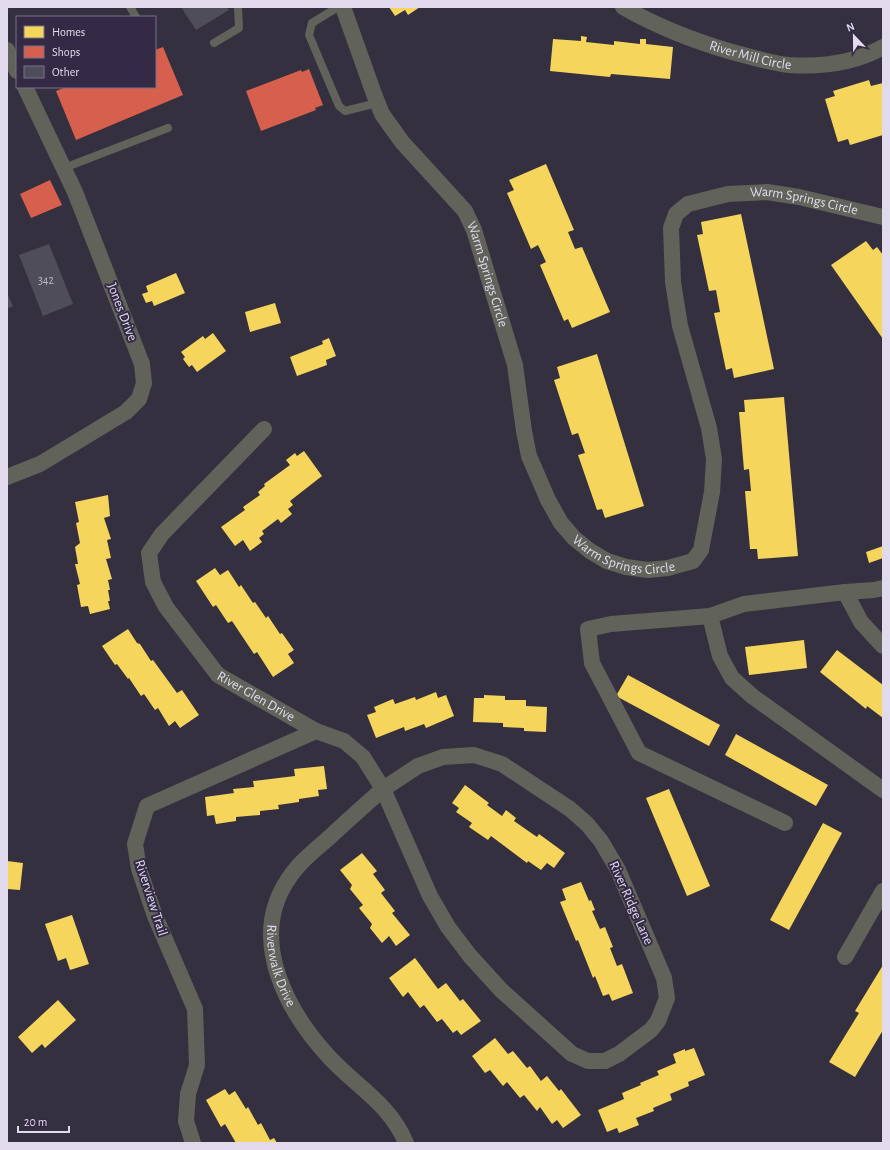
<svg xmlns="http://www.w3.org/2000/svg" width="890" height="1150" viewBox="0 0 890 1150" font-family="'Alegreya Sans',sans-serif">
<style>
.homes{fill:#f6d55c}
.shops{fill:#d6604d}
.building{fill:#4e4d59}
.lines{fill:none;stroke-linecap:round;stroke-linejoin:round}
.service{stroke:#61625a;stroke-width:8}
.minor{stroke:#61625a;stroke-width:16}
.labels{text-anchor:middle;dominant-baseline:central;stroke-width:4;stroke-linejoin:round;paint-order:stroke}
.number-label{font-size:12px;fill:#bcb7c7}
.street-label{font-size:14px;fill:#e0daec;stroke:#342a45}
</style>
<rect width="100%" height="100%" fill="#35303f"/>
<g class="homes">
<polygon points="389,7 420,7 408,15 405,10 395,16"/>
<polygon points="581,36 587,37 586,42 614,45 614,41 640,44 640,39 646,39 646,44 673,47 670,79 611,74 610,77 550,71 553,39 581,41"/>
<polygon points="869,80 871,86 883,83 883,135 850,145 848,139 838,142 825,99 835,96 833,91"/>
<polygon points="546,164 574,230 568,232 575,249 582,247 610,312 572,328 568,319 564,321 540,265 546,262 538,245 531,249 507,193 514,190 509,180"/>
<polygon points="741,214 774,369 734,378 732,368 726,370 714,313 720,312 716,290 709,291 697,235 703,234 701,222"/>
<polygon points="866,241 873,250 877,247 883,255 883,339 831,265"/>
<polygon points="176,273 185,293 154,306 152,301 146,303 142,294 148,292 146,286"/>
<polygon points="275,303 281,323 250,332 245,312"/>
<polygon points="213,333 226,351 197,372 192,365 189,367 183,359 185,357 181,352 203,336 205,339"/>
<polygon points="329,338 336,356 326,360 327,365 297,376 290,357 323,344 322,341"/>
<polygon points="597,354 644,506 605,518 602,509 597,510 578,455 585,453 578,433 572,435 554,380 560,378 557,367"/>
<polygon points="784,397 798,556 758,559 757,549 750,549 745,491 751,491 749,469 744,470 739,412 745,412 744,400"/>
<polygon points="304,451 322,476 290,501 293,505 288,509 292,514 281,523 278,519 262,531 264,534 259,538 262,542 250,551 243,540 235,546 221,527 245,510 243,507 260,495 258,492 265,486 264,484 290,465 286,460 295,453 297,456"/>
<polygon points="108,495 110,516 104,518 111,539 107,540 111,558 106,559 112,579 108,580 110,590 108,590 110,601 108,601 110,609 90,614 88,606 81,607 77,585 80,584 75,564 78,564 75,547 80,543 76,523 79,522 75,502"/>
<polygon points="883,546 883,558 869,563 866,552"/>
<polygon points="215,568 220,575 228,570 239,587 241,585 253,603 255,602 266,618 268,616 280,634 282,633 294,650 288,654 294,663 273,677 257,652 254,654 232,621 228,623 216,605 213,607 196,581"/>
<polygon points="128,629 137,643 140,644 151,661 153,660 177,693 182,690 199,715 180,728 175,721 169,726 158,708 155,710 144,694 141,696 129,678 128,679 117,664 115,665 102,646"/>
<polygon points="804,640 807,668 749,675 745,647"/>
<polygon points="837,650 883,685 883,718 867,706 866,709 820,672"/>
<polygon points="628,675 720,725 709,746 616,696"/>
<polygon points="436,692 438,698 446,695 454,716 426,728 424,724 405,731 404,727 376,738 367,715 376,712 374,707 393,699 395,704 415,697 416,700"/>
<polygon points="484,695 505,696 505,700 526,700 526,706 547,707 546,732 524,731 524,728 503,727 503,723 473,722 474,698 484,698"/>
<polygon points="736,734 828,785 816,806 725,755"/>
<polygon points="324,766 327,789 318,790 319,796 299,799 299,802 278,805 279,809 260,811 260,815 236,817 236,821 216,824 214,815 207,816 205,797 234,793 233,789 254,787 253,781 295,776 294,769"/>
<polygon points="465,785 489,803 487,805 502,816 506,810 516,818 514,821 537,837 539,834 565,853 554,868 547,863 541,870 528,861 527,863 491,836 488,840 469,827 472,823 456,812 459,808 452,803"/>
<polygon points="669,789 710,886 687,896 646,798"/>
<polygon points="823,823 842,833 789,930 770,920"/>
<polygon points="362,853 377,871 373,874 385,890 381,893 395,911 392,913 410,935 396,946 389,936 382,943 370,928 372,924 359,908 363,905 350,889 352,885 340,870"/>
<polygon points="7,861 23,863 20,890 7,889"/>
<polygon points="581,882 589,901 591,900 595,910 592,911 600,929 605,927 613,947 610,948 617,966 622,964 633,993 612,1001 609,994 603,996 595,976 593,978 578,940 576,941 560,902 566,900 562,889"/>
<polygon points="72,915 89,964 70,970 66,958 58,961 45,924"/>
<polygon points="415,958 438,989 446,983 460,1001 463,999 481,1021 461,1035 457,1030 453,1033 442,1019 437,1022 424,1005 420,1008 408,992 403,997 389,978"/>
<polygon points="883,965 883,1030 855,1077 829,1062 859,1013 855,1011"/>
<polygon points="58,1000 76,1020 45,1048 42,1044 32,1053 18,1037"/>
<polygon points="495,1038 508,1054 513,1051 527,1068 530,1066 541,1081 547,1076 559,1091 561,1089 581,1115 563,1128 557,1120 552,1124 540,1107 537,1111 524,1095 520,1098 507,1082 503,1086 490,1070 485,1073 472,1056"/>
<polygon points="694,1048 705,1075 688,1082 689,1086 670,1094 672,1100 653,1108 654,1111 636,1118 639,1125 619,1133 617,1128 607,1132 598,1110 624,1099 622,1093 641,1085 640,1083 659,1075 657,1071 676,1063 673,1054 685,1049 685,1051"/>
<polygon points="225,1089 229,1095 235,1091 246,1109 248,1107 258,1125 261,1123 270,1140 274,1138 277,1143 236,1143 225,1124 221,1127 206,1100"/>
</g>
<g class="shops">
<polygon points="163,47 183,95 76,140 56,91 66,87 155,87 155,50"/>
<polygon points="309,69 323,105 315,108 316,110 261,131 246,91 301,70 302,72"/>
<polygon points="50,180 62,205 31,218 20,194"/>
</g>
<g class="building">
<polygon points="181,7 227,7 229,10 196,30"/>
<polygon points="49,244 73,304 43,316 19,255"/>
<polygon points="7,293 13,306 7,309"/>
</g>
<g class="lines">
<g class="service">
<polyline points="130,7 136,17"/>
<polyline points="338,7 312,23 309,35 339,106 345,111 377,103"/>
<polyline points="214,43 239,28 238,7"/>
<polyline points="64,168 168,128"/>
</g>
<g class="minor">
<path id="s1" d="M343,7L374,94L382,114L402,142L465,211L474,230L515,365L524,431L529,456L548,500L561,523L574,538L590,551L607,561L626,567L648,570L668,568L693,561L701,550L712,492L714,459L709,428L680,326L673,282L671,228L676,214L688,204L728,194L767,192L799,197L883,217"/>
<path id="s2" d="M623,7C658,27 694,41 732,52C751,57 770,63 789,65C820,67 855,63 883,47"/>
<polyline points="7,50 17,71"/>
<path id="s3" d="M264,429L162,534L149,553L153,582L166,607L218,675L316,731L344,741L363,757L383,789C365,805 348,820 331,836C315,850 298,863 287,881C248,941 288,1013 330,1058C357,1087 390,1104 406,1143"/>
<polyline points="7,477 40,464 126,412 139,399 144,383 142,364 75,192 25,87"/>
<polyline points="845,592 861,622 883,646"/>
<polyline points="710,616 720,656 732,678 752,696 883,790"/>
<polygon points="474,755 502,764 570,809 587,824 601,841 618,870 664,978 667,998 658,1021 651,1030 619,1054 605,1061 588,1061 572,1054 501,990 470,956 448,927 430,896 383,789 418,766 443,757"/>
<polyline points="785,823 639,753 592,663 588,629 611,624 710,616 744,604 845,592 874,590 883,588"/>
<polyline points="845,957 883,891"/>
<polyline points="193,1143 186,1121 188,1094 197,1065 195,1009 155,916 139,869 135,844 147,806 316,731"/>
</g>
</g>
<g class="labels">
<g class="number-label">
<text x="46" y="280">342</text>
</g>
<g class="street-label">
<text stroke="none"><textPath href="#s2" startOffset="137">River Mill Circle</textPath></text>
<text stroke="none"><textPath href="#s1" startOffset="1209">Warm Springs Circle</textPath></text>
<text stroke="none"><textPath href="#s1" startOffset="309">Warm Springs Circle</textPath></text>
<text transform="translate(122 312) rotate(69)">Jones Drive</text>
<text stroke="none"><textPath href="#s1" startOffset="645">Warm Springs Circle</textPath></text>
<text stroke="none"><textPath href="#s3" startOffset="356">River Glen Drive</textPath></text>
<text transform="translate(151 898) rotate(72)">Riverview Trail</text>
<text transform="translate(631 903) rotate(66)">River Ridge Lane</text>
<text stroke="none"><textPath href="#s3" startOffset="740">Riverwalk Drive</textPath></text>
</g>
</g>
<rect width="890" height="1150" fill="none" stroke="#e0daec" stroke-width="16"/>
<rect x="16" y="16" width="140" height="72" fill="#342a45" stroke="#797088"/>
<rect x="24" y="26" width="20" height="12" fill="#f6d55c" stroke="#797088"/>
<text x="52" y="36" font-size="12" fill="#e0daec">Homes</text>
<rect x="24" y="46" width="20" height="12" fill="#d6604d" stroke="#797088"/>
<text x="52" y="56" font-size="12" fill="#e0daec">Shops</text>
<rect x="24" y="66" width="20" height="12" fill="#4e4d59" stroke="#797088"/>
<text x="52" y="76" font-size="12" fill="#e0daec">Other</text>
<g transform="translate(854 36) rotate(338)" stroke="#342a45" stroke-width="3" paint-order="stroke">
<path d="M0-3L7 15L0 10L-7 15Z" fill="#e0daec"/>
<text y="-6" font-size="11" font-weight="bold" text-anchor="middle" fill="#e0daec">N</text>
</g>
<path d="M18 1126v6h51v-6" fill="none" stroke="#e0daec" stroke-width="2"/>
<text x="24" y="1126" font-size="12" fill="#e0daec" stroke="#342a45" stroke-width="3" paint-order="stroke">20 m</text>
</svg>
